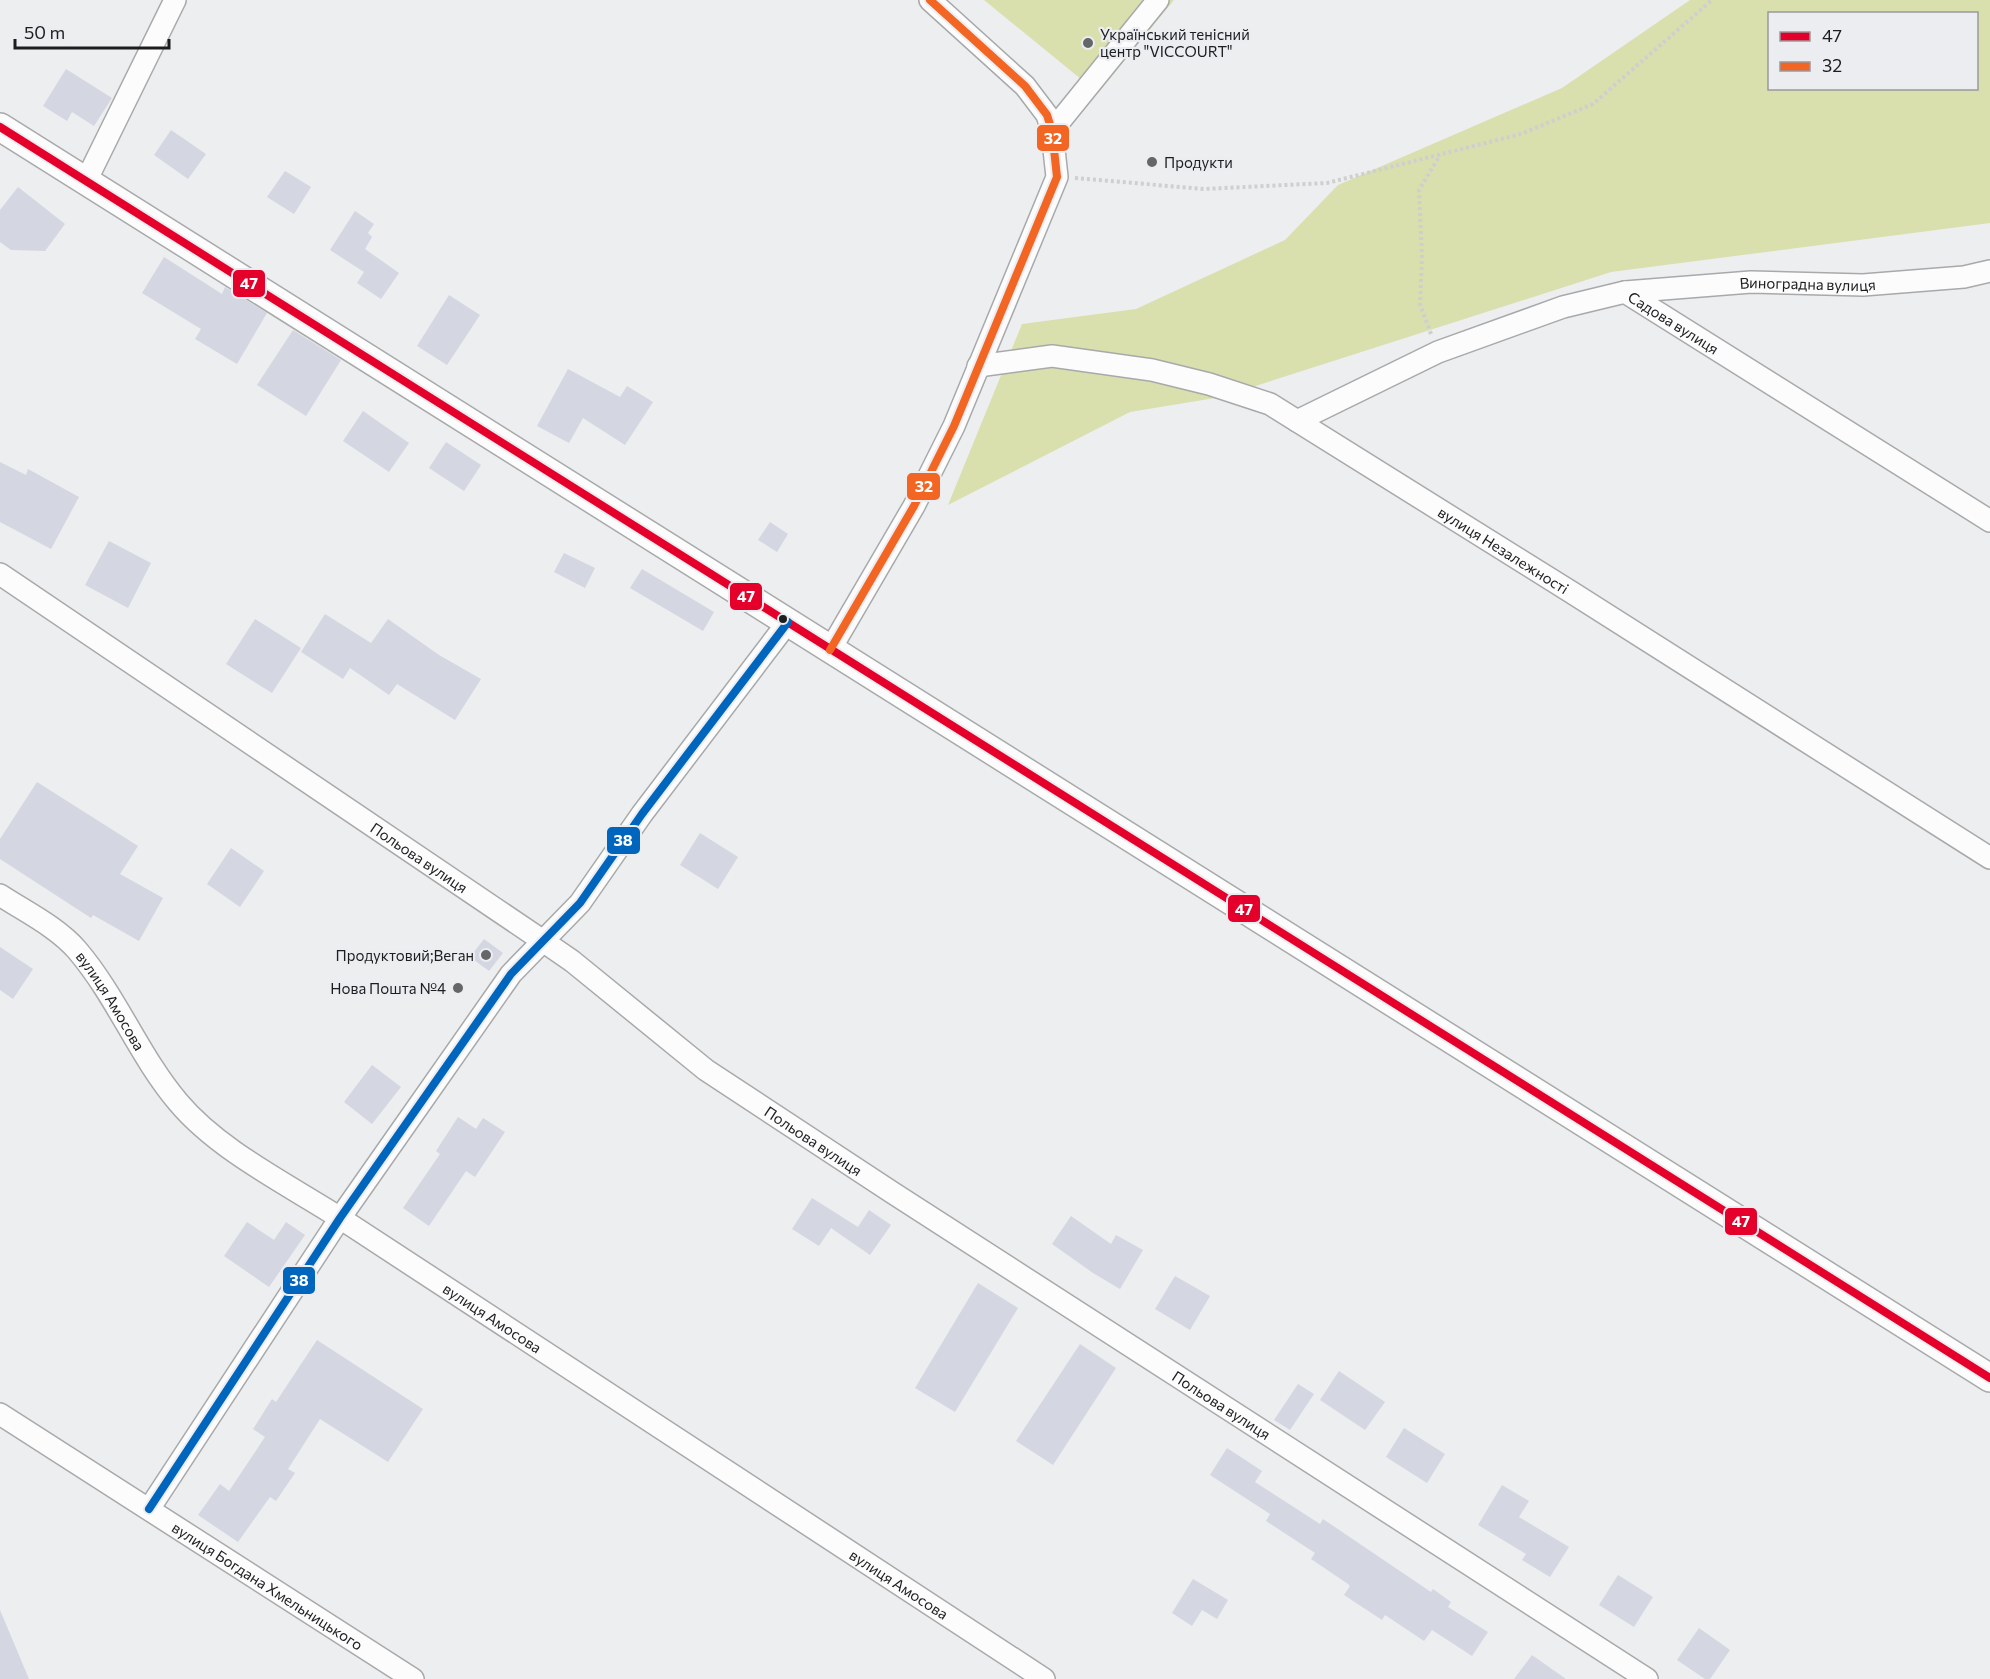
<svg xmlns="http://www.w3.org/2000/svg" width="1990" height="1679" viewBox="0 0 1990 1679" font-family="Commissioner,sans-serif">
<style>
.green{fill:#dadfae;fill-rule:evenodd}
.building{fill:#d4d7e1}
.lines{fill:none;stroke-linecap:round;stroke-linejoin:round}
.minor-casing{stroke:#a8a9aa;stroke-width:24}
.major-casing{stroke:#a8a9aa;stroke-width:30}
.path{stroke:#cfcfcf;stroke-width:4;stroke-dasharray:3 3;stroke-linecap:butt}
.minor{stroke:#fcfcfd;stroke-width:21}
.major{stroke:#fcfcfd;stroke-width:27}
.bus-1-casing{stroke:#ecedf1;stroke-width:12}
.bus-2-casing{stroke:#ecedf1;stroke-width:12}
.bus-3-casing{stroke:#ecedf1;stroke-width:12}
.bus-1{stroke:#e4002b;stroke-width:8}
.bus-2{stroke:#f26522;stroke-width:8}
.bus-3{stroke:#0065bd;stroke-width:8}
.poi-dot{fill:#656668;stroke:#ecedf1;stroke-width:2}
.bus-dot{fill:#1c1d1e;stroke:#ecedf1;stroke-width:2}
.labels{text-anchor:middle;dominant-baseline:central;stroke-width:4.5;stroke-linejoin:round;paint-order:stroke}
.poi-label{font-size:15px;fill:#1c1d1e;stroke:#ecedf1;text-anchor:start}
.street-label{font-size:15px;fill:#1c1d1e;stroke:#ecedf1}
.line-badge{stroke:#ecedf1;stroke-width:2}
.badge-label{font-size:16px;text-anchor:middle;font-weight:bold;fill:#fff}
</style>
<rect width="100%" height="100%" fill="#edeef0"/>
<g class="green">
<polygon points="984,0 1174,0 1098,93"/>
<path d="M1690,0H1990V223L1611,272L1221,397L1130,412L948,505L1022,324L1136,309L1285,240L1338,185L1562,88ZM1770,14H1976V88H1770Z"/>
</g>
<g class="building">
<polygon points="66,69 112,98 94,126 72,112 67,121 43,106"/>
<polygon points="171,130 206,154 188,179 154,155"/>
<polygon points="285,171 311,187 294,214 267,197"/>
<polygon points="18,187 65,224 45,251 11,250 0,242 0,210"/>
<polygon points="355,211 374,224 368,233 372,237 365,249 399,273 381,299 357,283 364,272 330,250"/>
<polygon points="164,257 222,294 225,287 267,313 237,364 195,339 201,329 142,293"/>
<polygon points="449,295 480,315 447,365 417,346"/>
<polygon points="293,330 341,360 306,416 257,385"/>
<polygon points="568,369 620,397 627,386 653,402 625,445 583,418 569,443 537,426"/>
<polygon points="363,411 409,443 389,472 343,441"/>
<polygon points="446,442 481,465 464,491 429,468"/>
<polygon points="0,462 26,475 28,469 79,497 51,549 0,522"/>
<polygon points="770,522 788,534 777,552 758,540"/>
<polygon points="109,541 151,563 128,608 85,585"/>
<polygon points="564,553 595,568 585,588 554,572"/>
<polygon points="642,569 714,612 703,631 630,588"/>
<polygon points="325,614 371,643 388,619 439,655 481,679 455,720 397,684 389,695 350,668 343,679 301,652"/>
<polygon points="255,619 301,648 272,693 226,664"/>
<polygon points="37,782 138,846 120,874 163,898 139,941 93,915 91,918 0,859 0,839"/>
<polygon points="700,833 738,857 718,889 680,865"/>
<polygon points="231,848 264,871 240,907 207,884"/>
<polygon points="484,939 503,953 489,971 470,957"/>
<polygon points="0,947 33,969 13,999 0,990"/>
<polygon points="372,1065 401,1087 372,1124 344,1102"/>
<polygon points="458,1117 476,1129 483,1118 505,1132 475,1177 466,1171 429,1226 403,1208 440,1154 436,1151"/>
<polygon points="812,1198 858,1227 869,1210 891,1225 870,1255 831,1228 819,1246 792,1229"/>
<polygon points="1071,1216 1111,1244 1116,1235 1143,1250 1120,1289 1093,1273 1052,1244"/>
<polygon points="247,1222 274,1240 286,1222 305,1235 269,1287 224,1256"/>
<polygon points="1175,1276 1210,1296 1190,1330 1155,1309"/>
<polygon points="978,1283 1018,1308 955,1412 915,1388"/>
<polygon points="317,1340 423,1409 388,1462 320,1419 288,1469 295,1473 276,1501 270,1497 238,1542 198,1515 220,1484 229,1491 265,1437 253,1429 272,1399 276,1402"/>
<polygon points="1080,1344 1116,1368 1053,1465 1016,1441"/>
<polygon points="1339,1371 1385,1402 1365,1430 1320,1400"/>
<polygon points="1298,1384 1314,1394 1290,1430 1274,1420"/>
<polygon points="1404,1428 1445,1454 1427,1483 1386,1457"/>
<polygon points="1227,1448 1262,1471 1255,1482 1320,1524 1323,1519 1431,1592 1433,1589 1451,1602 1448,1607 1488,1632 1472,1656 1432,1630 1424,1641 1385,1615 1382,1620 1344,1595 1350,1586 1348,1584 1311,1559 1315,1553 1266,1521 1270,1514 1210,1475"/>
<polygon points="1502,1485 1529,1501 1519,1517 1569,1547 1550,1577 1522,1560 1526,1554 1478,1525"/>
<polygon points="1618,1575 1653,1597 1634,1627 1599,1605"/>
<polygon points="1193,1579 1228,1600 1217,1619 1202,1610 1192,1626 1172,1613"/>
<polygon points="0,1610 29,1679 0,1679"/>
<polygon points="1699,1628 1730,1650 1710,1679 1705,1679 1677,1660"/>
<polygon points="1532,1655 1566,1679 1514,1679"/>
</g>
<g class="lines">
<defs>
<g id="minor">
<polyline points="1052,131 1158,0"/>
<polyline points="86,181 175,0"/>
<path id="s1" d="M1625,292L1751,282L1863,285L1964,277L1990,271"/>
<path id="s2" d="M978,366L1052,356L1152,370L1209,384L1270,404L1571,592L1990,858"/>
<path id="s3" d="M1297,421L1438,352L1563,307L1625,292L1990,521"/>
<path id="s4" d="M0,574L543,941L572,961L706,1070L893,1193L1647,1679"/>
<polyline points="830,650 914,506 954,426 1057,177 1052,131 1047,115 1025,86 930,0"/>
<path id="s5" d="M0,895C26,912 57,927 77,950C117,997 139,1056 178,1102C218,1150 287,1184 340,1218L1044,1679"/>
<path id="s6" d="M0,1414L413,1679"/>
<polyline points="149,1509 340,1218 511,974 580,903 642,814 788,622"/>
</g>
<polyline id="major" points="0,127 1990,1378"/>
</defs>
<use href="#minor" class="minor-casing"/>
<use href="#major" class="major-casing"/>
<g class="path">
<polyline points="1075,178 1204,189 1327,183 1521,134 1593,104 1712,0"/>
<polyline points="1431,334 1420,304 1422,256 1419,190 1440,155"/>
</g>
<use href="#minor" class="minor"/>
<use href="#major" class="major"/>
<defs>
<polyline id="bus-1" points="0,127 1990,1378"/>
<polyline id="bus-2" points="830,650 914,506 954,426 1057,177 1052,131 1047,115 1025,86 930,0"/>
<polyline id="bus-3" points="149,1509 340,1218 511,974 580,903 642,814 788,622"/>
</defs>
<use href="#bus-1" class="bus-1-casing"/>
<use href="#bus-2" class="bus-2-casing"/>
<use href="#bus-3" class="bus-3-casing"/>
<use href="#bus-1" class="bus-1"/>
<use href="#bus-2" class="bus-2"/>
<use href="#bus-3" class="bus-3"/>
</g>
<g class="poi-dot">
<circle cx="1088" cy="43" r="6"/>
<circle cx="1152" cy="162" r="6"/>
<circle cx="486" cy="955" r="6"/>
<circle cx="458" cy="988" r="6"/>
</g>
<circle class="bus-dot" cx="783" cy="619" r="5"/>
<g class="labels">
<g class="poi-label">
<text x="1100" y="34">Український тенісний<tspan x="1100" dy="17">центр "VICCOURT"</tspan></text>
<text x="1164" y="162">Продукти</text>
<text x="474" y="955" text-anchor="end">Продуктовий;Веган</text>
<text x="446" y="988" text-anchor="end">Нова Пошта №4</text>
</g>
<g class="street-label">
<text stroke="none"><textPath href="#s1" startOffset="183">Виноградна вулиця</textPath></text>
<text stroke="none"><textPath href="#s3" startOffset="411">Садова вулиця</textPath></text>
<text stroke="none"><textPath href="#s2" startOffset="574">вулиця Незалежності</textPath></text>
<text stroke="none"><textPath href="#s4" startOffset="506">Польова вулиця</textPath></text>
<text stroke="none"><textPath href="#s5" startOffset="156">вулиця Амосова</textPath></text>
<text stroke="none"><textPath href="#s4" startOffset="992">Польова вулиця</textPath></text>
<text stroke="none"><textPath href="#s5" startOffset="660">вулиця Амосова</textPath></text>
<text stroke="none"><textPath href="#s4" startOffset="1478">Польова вулиця</textPath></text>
<text stroke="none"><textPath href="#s5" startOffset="1146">вулиця Амосова</textPath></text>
<text stroke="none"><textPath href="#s6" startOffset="318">вулиця Богдана Хмельницького</textPath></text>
</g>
</g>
<g class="line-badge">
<rect x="1036" y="124" width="34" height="28" rx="6" fill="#f26522"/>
<rect x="232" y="269" width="34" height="29" rx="6" fill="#e4002b"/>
<rect x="906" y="472" width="35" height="29" rx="6" fill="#f26522"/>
<rect x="729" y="582" width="34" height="29" rx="6" fill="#e4002b"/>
<rect x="606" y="826" width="35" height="29" rx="6" fill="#0065bd"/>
<rect x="1227" y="894" width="34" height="29" rx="6" fill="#e4002b"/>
<rect x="1724" y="1207" width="34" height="29" rx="6" fill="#e4002b"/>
<rect x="282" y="1266" width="34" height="29" rx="6" fill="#0065bd"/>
</g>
<g class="badge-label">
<text x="1053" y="144">32</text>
<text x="249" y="289">47</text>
<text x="924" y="492">32</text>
<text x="746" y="602">47</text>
<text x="623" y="846">38</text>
<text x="1244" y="915">47</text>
<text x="1741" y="1227">47</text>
<text x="299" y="1286">38</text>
</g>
<rect x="1768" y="12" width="210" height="78" fill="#ecedf1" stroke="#999a9d" stroke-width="1.5"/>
<rect x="1780" y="32" width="30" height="9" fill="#e4002b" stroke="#999a9d" stroke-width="1.5"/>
<text x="1822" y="42" font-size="18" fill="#1c1d1e">47</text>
<rect x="1780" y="62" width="30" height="9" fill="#f26522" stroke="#999a9d" stroke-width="1.5"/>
<text x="1822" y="72" font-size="18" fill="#1c1d1e">32</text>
<path d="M15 39v9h154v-9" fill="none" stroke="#1c1d1e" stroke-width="3"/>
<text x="24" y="39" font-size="18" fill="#1c1d1e" stroke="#ecedf1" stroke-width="4.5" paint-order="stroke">50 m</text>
</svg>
